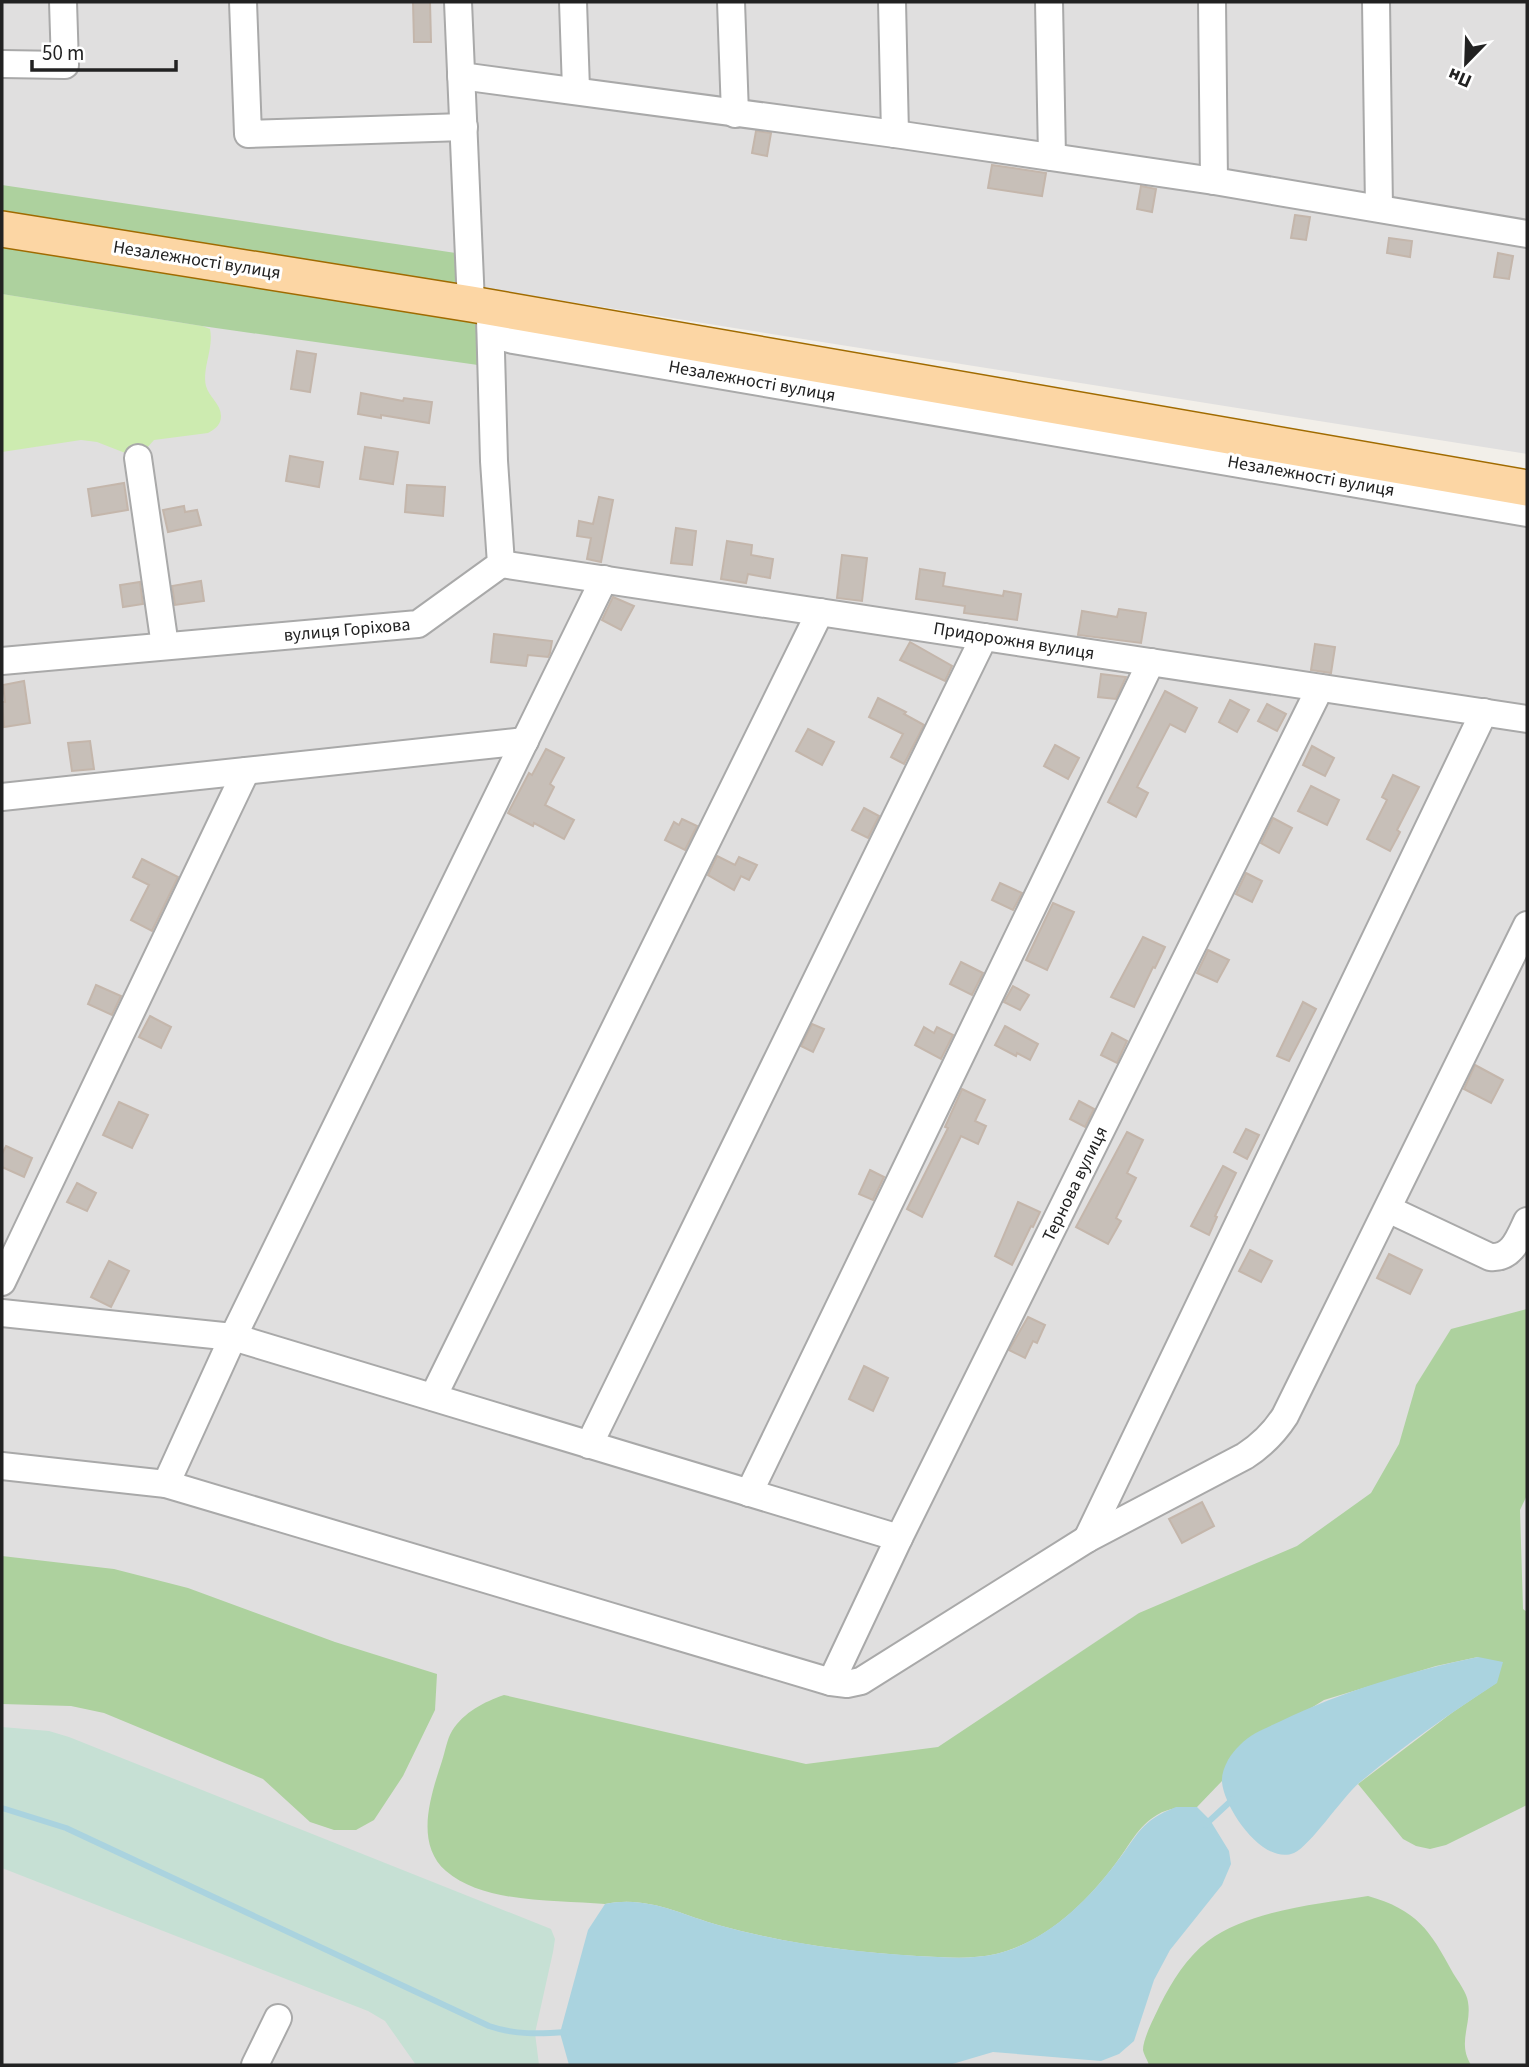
<svg xmlns="http://www.w3.org/2000/svg" width="1529" height="2067" viewBox="0 0 1529 2067" font-family="'Source Sans 3',sans-serif">
<style>
.residential{fill:#e0dfdf}
.grass{fill:#cdebb0}
.forest{fill:#add19e}
.wetland{fill:#c6e0d4}
.water{fill:#aad3df}
.lines{fill:none;stroke-linecap:round;stroke-linejoin:round}
.stream{stroke:#aad3df;stroke-width:6}
.building{fill:#c7bfb8;stroke:#c4b6ab;stroke-width:2}
.minor-casing{stroke:#a9a9a9;stroke-width:30}
.major-casing{stroke:#a06b00;stroke-width:38}
.minor{stroke:#fff;stroke-width:26}
.major{stroke:#fcd6a4;stroke-width:35}
.labels{text-anchor:middle;dominant-baseline:central;stroke-width:6;stroke-linejoin:round;paint-order:stroke}
.street-label{font-size:18px;fill:#222;stroke:#fff}
</style>
<rect width="100%" height="100%" fill="#f2efe9"/>
<polygon class="residential" points="2,2 1527,2 1527,454 470,286 1527,513 1527,2065 2,2065"/>
<path class="grass" d="M2,294L202,326L210,329C214,349 202,367 206,386C209,397 221,404 221,416C221,425 215,429 208,433L154,440L138,458L97,442L81,440L2,452Z"/>
<g class="forest">
<polygon points="2,185 469,255 492,367 202,326 2,294"/>
<path d="M1527,1309V1495L1520,1510L1523,1609L1527,1612V1805L1446,1845L1430,1849L1416,1846L1403,1839L1358,1784L1453,1712L1496,1683L1478,1657L1436,1666L1324,1700L1229,1759L1222,1781L1197,1807C1183,1807 1170,1807 1157,1815C1138,1826 1129,1846 1116,1863C1086,1903 1046,1942 996,1954C970,1960 942,1957 917,1956C849,1952 784,1943 718,1925C680,1914 646,1895 605,1904C557,1900 484,1904 446,1871C414,1843 431,1795 442,1761C445,1752 447,1739 452,1731C464,1712 484,1702 504,1695L806,1764L938,1747L1139,1613L1297,1546L1371,1493L1399,1444L1416,1385L1451,1329Z"/>
<polygon points="2,1556 114,1569 188,1588 335,1642 437,1674 435,1710 403,1776 374,1820 356,1830 334,1830 310,1822 263,1779 104,1713 71,1706 2,1704"/>
<path d="M1368,1896C1417,1910 1430,1930 1453,1973C1458,1981 1467,1993 1468,2002C1472,2025 1457,2042 1471,2065H1149C1148,2061 1144,2055 1143,2050C1143,2038 1155,2016 1160,2005C1172,1981 1187,1957 1208,1941C1249,1910 1319,1904 1368,1896Z"/>
</g>
<polygon class="wetland" points="2,1727 49,1731 69,1737 551,1929 555,1939 553,1952 535,2033 539,2065 416,2065 385,2021 368,2011 2,1868"/>
<g class="water">
<path d="M1478,1657L1503,1662L1497,1683C1449,1714 1402,1747 1359,1783C1341,1799 1310,1846 1294,1853C1263,1866 1224,1808 1222,1782C1221,1769 1231,1753 1240,1745C1251,1733 1267,1728 1281,1721C1343,1691 1411,1671 1478,1657Z"/>
<path d="M1176,1807H1197L1210,1820L1229,1851L1231,1864L1222,1885L1170,1950L1154,1980L1134,2041L1119,2054L1101,2061L993,2052L949,2065H569L560,2033L588,1930L605,1904C646,1895 680,1914 718,1925C783,1943 849,1952 917,1956C942,1957 970,1960 996,1954C1045,1942 1086,1903 1116,1863C1138,1835 1140,1821 1176,1807Z"/>
</g>
<g class="lines">
<g class="stream">
<path d="M2,1808L66,1828L489,2026C515,2035 540,2034 567,2032"/>
<polyline points="1205,1825 1233,1799"/>
</g>
</g>
<g class="building">
<polygon points="413,2 430,2 431,42 414,42"/>
<polygon points="756,131 771,133 767,156 752,153"/>
<polygon points="992,165 1046,173 1042,196 988,188"/>
<polygon points="1141,186 1156,189 1152,212 1137,209"/>
<polygon points="1295,215 1310,217 1306,240 1291,238"/>
<polygon points="1389,238 1412,241 1410,257 1387,253"/>
<polygon points="1498,253 1513,256 1509,279 1494,277"/>
<polygon points="297,351 316,354 310,392 291,389"/>
<polygon points="361,393 403,401 404,398 432,402 429,423 381,415 381,418 358,414"/>
<polygon points="365,447 398,452 393,484 360,479"/>
<polygon points="290,456 323,462 319,487 286,481"/>
<polygon points="124,483 128,510 92,516 88,489"/>
<polygon points="407,485 445,487 443,516 405,512"/>
<polygon points="599,497 613,500 601,562 587,559 591,538 577,536 579,521 593,524"/>
<polygon points="184,506 185,512 197,510 201,525 168,532 163,510"/>
<polygon points="676,528 696,531 692,565 671,563"/>
<polygon points="727,541 752,545 751,555 773,559 770,578 748,574 746,583 721,579"/>
<polygon points="842,555 867,558 862,601 837,598"/>
<polygon points="920,569 945,573 943,586 1003,596 1004,591 1021,594 1017,620 964,613 965,606 916,599"/>
<polygon points="201,581 204,601 175,605 172,586"/>
<polygon points="140,582 143,604 123,607 120,585"/>
<polygon points="613,597 634,606 621,630 602,620"/>
<polygon points="1119,609 1146,613 1141,643 1078,635 1082,611 1117,617"/>
<polygon points="494,634 552,641 550,653 548,657 528,655 526,666 491,662"/>
<polygon points="910,642 952,666 945,681 900,660"/>
<polygon points="1315,644 1335,647 1331,673 1311,670"/>
<polygon points="1101,674 1126,677 1116,699 1098,697"/>
<polygon points="24,681 30,723 4,727 2,702 5,702 3,685"/>
<polygon points="1165,691 1197,708 1185,732 1170,724 1137,787 1148,793 1136,817 1108,802"/>
<polygon points="878,698 906,712 904,714 924,725 904,764 891,757 903,734 869,717"/>
<polygon points="1230,700 1249,710 1237,732 1219,722"/>
<polygon points="1267,704 1286,714 1277,731 1258,721"/>
<polygon points="808,729 834,742 822,765 796,751"/>
<polygon points="90,741 94,769 72,771 68,743"/>
<polygon points="1055,745 1079,758 1068,779 1044,766"/>
<polygon points="1312,746 1334,758 1325,776 1303,765"/>
<polygon points="546,749 564,758 550,784 554,787 545,805 574,820 564,839 534,823 533,826 508,813 529,773 532,775"/>
<polygon points="1393,775 1419,787 1397,830 1400,832 1390,851 1367,839 1387,800 1382,797"/>
<polygon points="1311,786 1339,800 1327,825 1298,811"/>
<polygon points="864,808 879,816 868,838 852,830"/>
<polygon points="1273,818 1292,828 1279,853 1261,843"/>
<polygon points="682,819 697,826 685,850 665,840 674,822 679,825"/>
<polygon points="717,856 735,865 739,857 757,865 749,880 741,876 734,890 708,875"/>
<polygon points="142,859 178,877 152,931 131,920 149,885 133,877"/>
<polygon points="1246,873 1262,881 1252,902 1236,894"/>
<polygon points="1000,883 1022,893 1013,910 992,900"/>
<polygon points="1053,903 1074,912 1047,970 1026,960"/>
<polygon points="1143,937 1165,947 1155,968 1153,967 1134,1007 1111,997"/>
<polygon points="1208,950 1229,960 1217,982 1197,973"/>
<polygon points="961,962 983,973 972,995 950,984"/>
<polygon points="96,985 121,996 112,1015 88,1004"/>
<polygon points="1013,986 1029,995 1020,1010 1004,1002"/>
<polygon points="1303,1002 1316,1009 1289,1061 1277,1056"/>
<polygon points="150,1016 171,1027 161,1048 139,1037"/>
<polygon points="812,1024 824,1029 813,1052 801,1046"/>
<polygon points="1005,1026 1038,1044 1030,1060 1017,1053 1016,1056 995,1045"/>
<polygon points="924,1027 934,1033 937,1027 953,1035 941,1059 915,1045"/>
<polygon points="1112,1033 1127,1041 1117,1063 1101,1055"/>
<polygon points="1475,1065 1503,1080 1491,1103 1464,1089"/>
<polygon points="962,1089 985,1100 975,1121 986,1126 978,1144 961,1136 922,1217 907,1209 948,1128 945,1127"/>
<polygon points="1079,1101 1094,1109 1085,1127 1070,1119"/>
<polygon points="119,1102 148,1115 132,1148 103,1135"/>
<polygon points="1246,1129 1259,1135 1247,1159 1234,1152"/>
<polygon points="1127,1132 1143,1140 1127,1173 1136,1178 1116,1218 1121,1221 1108,1244 1076,1227"/>
<polygon points="6,1146 32,1158 24,1177 2,1167 2,1154"/>
<polygon points="1223,1166 1236,1173 1215,1216 1217,1217 1209,1235 1191,1226"/>
<polygon points="870,1170 884,1177 873,1200 859,1194"/>
<polygon points="77,1183 96,1193 87,1211 67,1202"/>
<polygon points="1018,1202 1040,1212 1033,1227 1031,1226 1012,1265 995,1256"/>
<polygon points="1250,1250 1272,1261 1261,1282 1239,1271"/>
<polygon points="1389,1254 1422,1270 1410,1294 1377,1278"/>
<polygon points="109,1261 129,1271 111,1307 91,1297"/>
<polygon points="1028,1317 1045,1325 1037,1343 1033,1341 1025,1358 1009,1350"/>
<polygon points="864,1366 888,1378 873,1411 849,1399"/>
<polygon points="1202,1502 1214,1526 1182,1543 1169,1519"/>
</g>
<g class="lines">
<defs>
<g id="minor">
<polyline points="243,2 248,134 464,127"/>
<polyline points="458,2 471,304"/>
<polyline points="573,2 576,89"/>
<polyline points="731,2 735,114"/>
<polyline points="892,2 895,134"/>
<polyline points="1049,2 1052,157"/>
<polyline points="1212,2 1214,181"/>
<polyline points="1376,2 1379,208"/>
<polyline points="2,64 65,65 63,2"/>
<polyline points="461,76 895,134 1214,181 1527,234"/>
<polyline points="471,304 490,308 491,334 513,340 1527,513"/>
<polyline points="138,458 165,646"/>
<polyline points="501,564 1527,719"/>
<polyline points="2,661 418,624 501,564 494,461 490,317"/>
<polyline points="2,797 525,741"/>
<path d="M1388,1209L1490,1257C1512,1259 1519,1238 1527,1221"/>
<polyline points="2,1282 246,771"/>
<polyline points="2,1313 233,1337 899,1538"/>
<polyline points="433,1397 820,612"/>
<polyline points="589,1445 984,637"/>
<path d="M2,1466L166,1484L831,1682L847,1684L861,1681L1087,1539L1245,1456C1262,1445 1274,1433 1285,1416L1527,925"/>
<polyline points="166,1484 233,1337 604,579"/>
<polyline points="749,1493 1151,662"/>
<polyline points="1087,1539 1484,712"/>
<polyline points="831,1682 899,1538 1320,688"/>
<polyline points="255,2065 278,2018"/>
</g>
<polyline id="major" points="2,229 471,304 1527,488"/>
</defs>
<use href="#minor" class="minor-casing"/>
<use href="#major" class="major-casing"/>
<use href="#minor" class="minor"/>
<use href="#major" class="major"/>
</g>
<g class="labels">
<g class="street-label">
<text transform="translate(197 260) rotate(9)">Незалежності вулиця</text>
<text transform="translate(752 381) rotate(10)">Незалежності вулиця</text>
<text transform="translate(1311 476) rotate(10)">Незалежності вулиця</text>
<text transform="translate(347 630) rotate(-5)">вулиця Горіхова</text>
<text transform="translate(1014 641) rotate(9)">Придорожня вулиця</text>
<text transform="translate(1075 1184) rotate(-64)">Тернова вулиця</text>
</g>
</g>
<rect width="1529" height="2067" fill="none" stroke="#222222" stroke-width="7"/>
<g transform="translate(1466 63) rotate(203)" stroke="#ffffff" stroke-width="5" paint-order="stroke">
<path d="M0-5L12 26L0 18L-12 26Z" fill="#222222"/>
<text y="-10" font-size="19" font-weight="bold" text-anchor="middle" fill="#222222">Пн</text>
</g>
<path d="M32 60v10h144v-10" fill="none" stroke="#222222" stroke-width="3.5"/>
<text x="42" y="60" font-size="21" fill="#222222" stroke="#ffffff" stroke-width="5" paint-order="stroke">50 m</text>
</svg>
